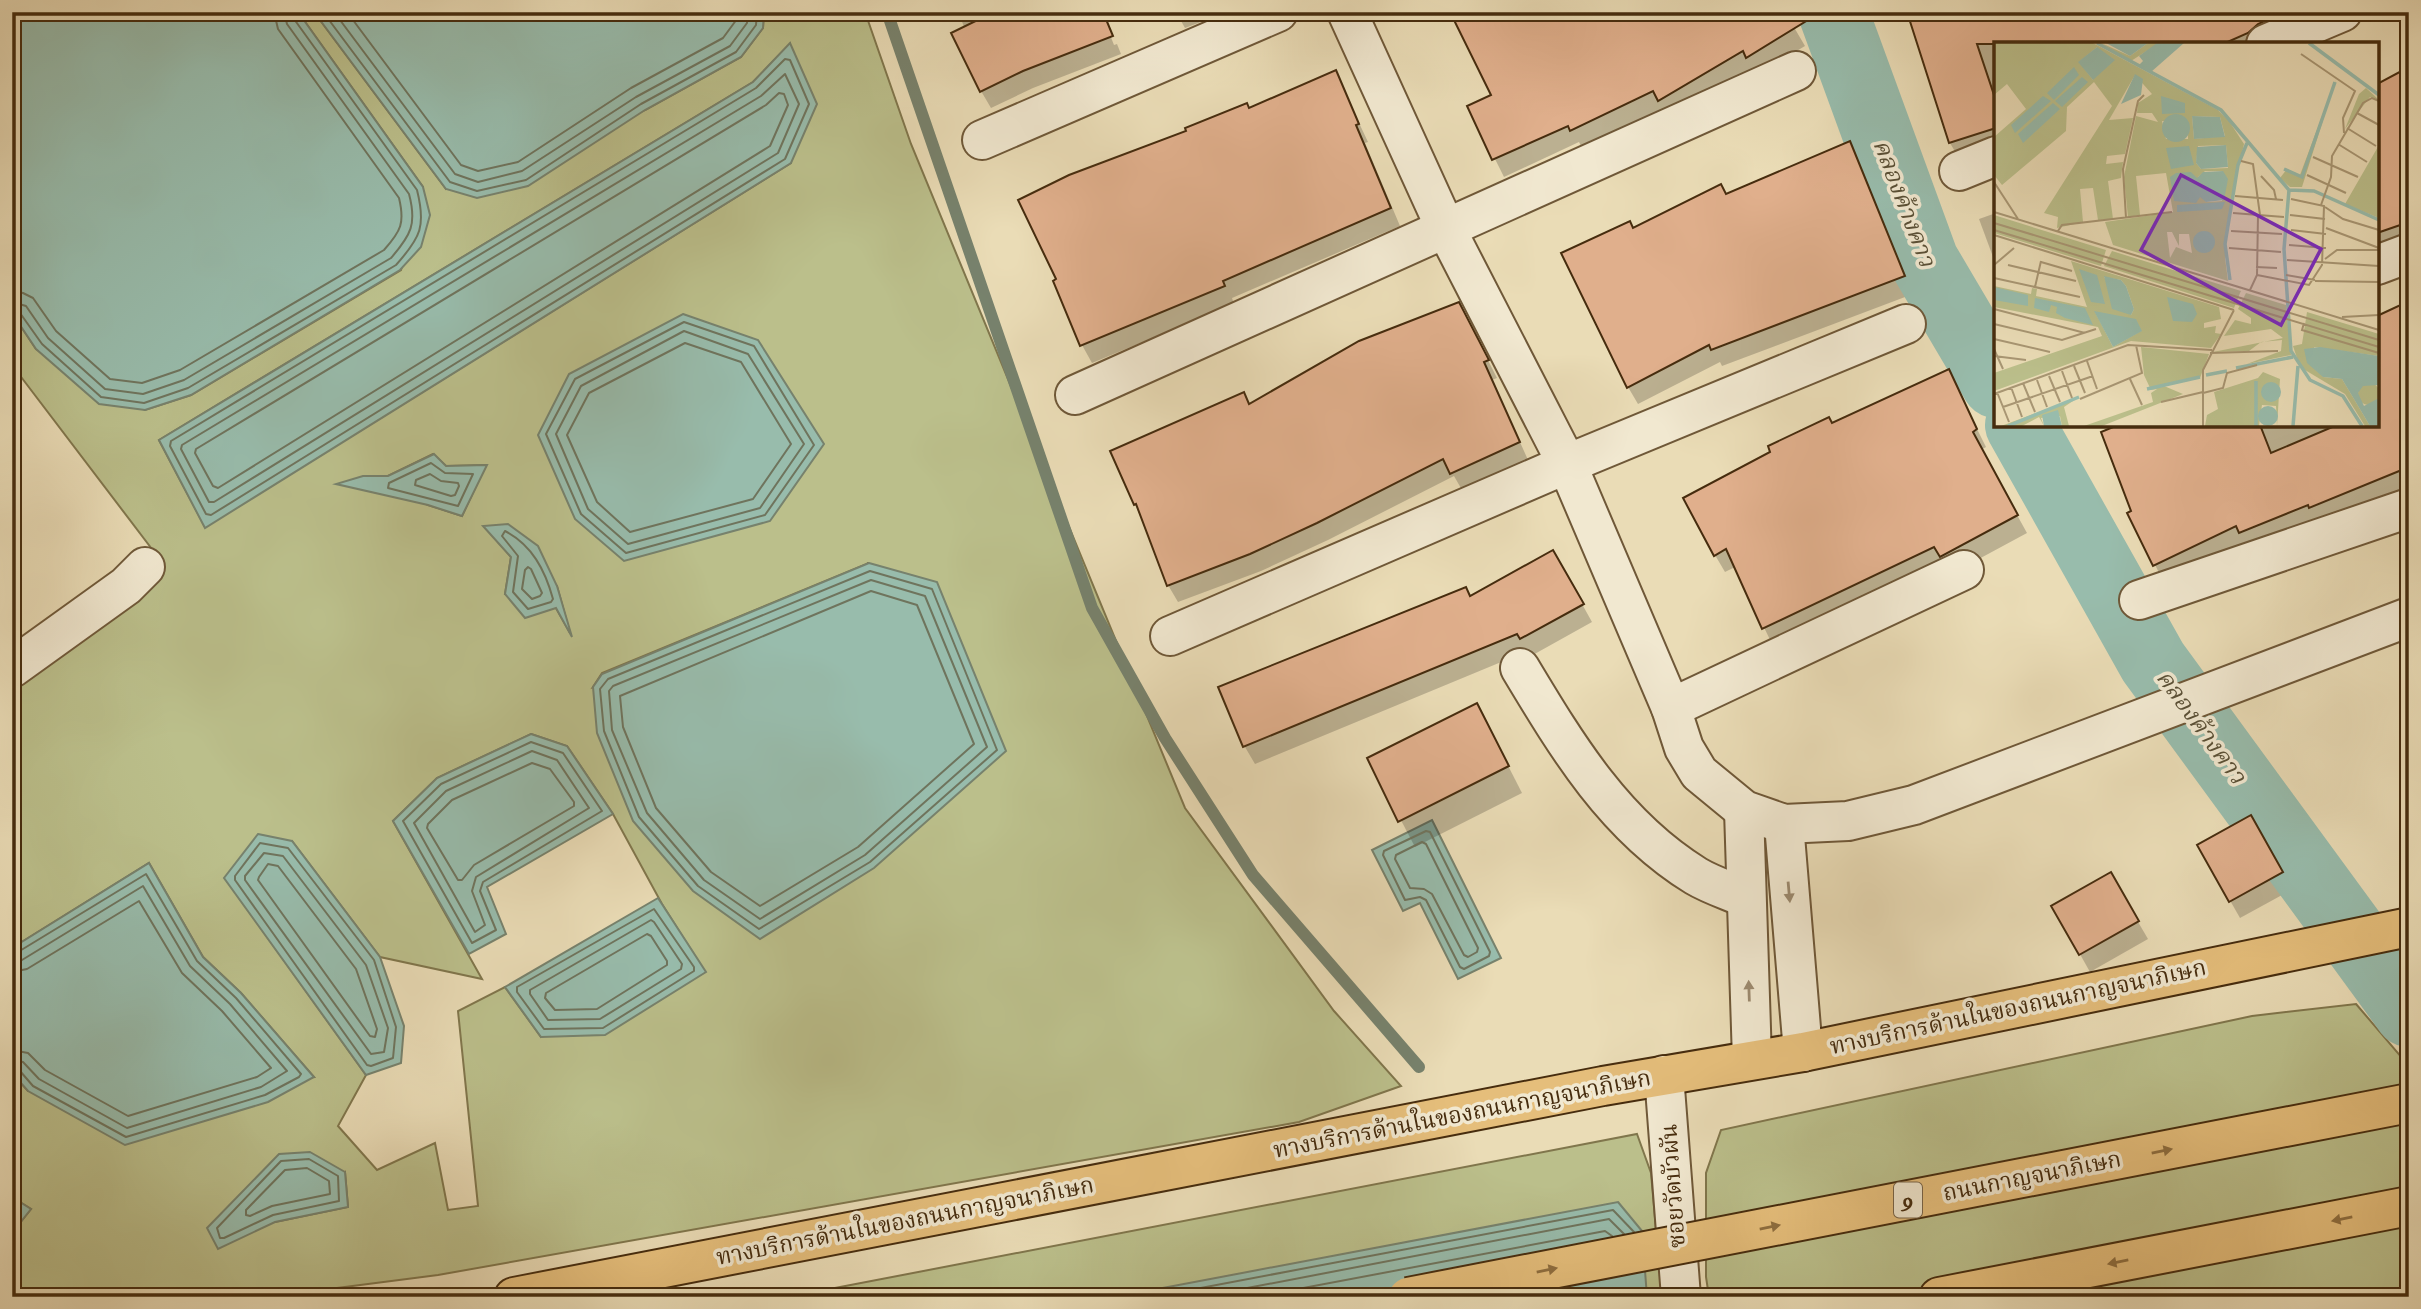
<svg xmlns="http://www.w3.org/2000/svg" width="2421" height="1309" viewBox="0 0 2421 1309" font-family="'IM FELL Double Pica','Noto Serif Thai',serif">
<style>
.green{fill:#bbbf8b;stroke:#80764c;stroke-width:2;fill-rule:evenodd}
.water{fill:#98bcac;stroke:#77826d;stroke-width:2}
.shadow{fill:#0003}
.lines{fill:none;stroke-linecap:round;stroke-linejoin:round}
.shore{stroke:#6f745d;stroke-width:2}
.stream{stroke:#77826d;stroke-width:12}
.river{stroke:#98bcac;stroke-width:70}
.building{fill:#e0af8c;stroke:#462c0e;stroke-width:2}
.minor-casing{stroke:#6f5838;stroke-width:42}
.major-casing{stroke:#462c0e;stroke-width:42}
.highway-casing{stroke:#462c0e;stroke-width:42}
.minor{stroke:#f1e8d0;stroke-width:38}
.major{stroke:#e5be7b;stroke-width:38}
.highway{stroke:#e5be7b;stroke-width:38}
.highway-bridge-casing{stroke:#462c0e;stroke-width:42;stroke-linecap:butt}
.highway-bridge{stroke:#e5be7b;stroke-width:38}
.oneway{fill:#9c8a6f}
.oneway2{fill:#8e6e3f}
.labels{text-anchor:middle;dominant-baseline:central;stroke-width:7;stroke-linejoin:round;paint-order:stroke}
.shield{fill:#f1e8d0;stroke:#796448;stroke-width:2}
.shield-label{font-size:21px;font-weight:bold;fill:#462c0e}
.street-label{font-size:23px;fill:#462c0e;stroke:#f1e8d0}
.water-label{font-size:24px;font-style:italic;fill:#5a5036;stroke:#f1e8d0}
.inset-river{fill:none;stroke:#98bcac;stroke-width:3.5}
.inset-road{fill:none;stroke:#a89673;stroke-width:2}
.view{fill:#7b2cbf;fill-opacity:0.15;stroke:#7b2cbf;stroke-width:3.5}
.inset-edge{fill:none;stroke:#462c0e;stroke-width:3.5}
</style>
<rect width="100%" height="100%" fill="#eadcb6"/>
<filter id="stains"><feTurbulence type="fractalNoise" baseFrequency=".00286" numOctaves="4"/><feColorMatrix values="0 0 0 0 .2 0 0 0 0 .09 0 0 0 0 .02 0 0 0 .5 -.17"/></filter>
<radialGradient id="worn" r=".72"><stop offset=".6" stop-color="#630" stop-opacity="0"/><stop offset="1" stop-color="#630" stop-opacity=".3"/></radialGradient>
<g class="green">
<path d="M298,12H314L446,189L645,110L741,57L763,28L764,12H865L911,144L1185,808L1334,1011L1401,1086L1299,1122L438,1275L267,1297H12V1233L31,1209L12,1197V1073L28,1091L314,1077L241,993L203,957L149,863L12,948V671L161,561L12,365V313L36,349L145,410L191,395L401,270L423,187ZM790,44L791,163L205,527L159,440L753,82ZM433,454L446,466L486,465L462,516L428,505L363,476H388ZM484,526L557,586L570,633L556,608L505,594L511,557ZM869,563L593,687L602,673ZM531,734L567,746L613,814L662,904L705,972L541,1037L505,987L458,1011L478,1206L448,1210L435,1143L377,1170L338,1126L366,1075L225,878L292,841L380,957L482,979L393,821L437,778ZM345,1172L348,1207L275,1222Z"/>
<polygon points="2356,1004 2409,1066 2409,1297 1709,1297 1706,1277 1706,1173 1721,1130 2252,1016"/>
<polygon points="1637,1134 1651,1173 1662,1297 788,1297"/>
</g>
<g class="water">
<polygon points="12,12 298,12 423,187 430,215 421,247 400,270 191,395 145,410 99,404 36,349 12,313"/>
<polygon points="314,12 764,12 763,28 741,57 645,110 528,186 477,198 446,189"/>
<polygon points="790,43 817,104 791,163 205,528 159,440 753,82"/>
<polygon points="683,314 758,340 824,444 770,521 624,561 575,519 538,435 569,374"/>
<polygon points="434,454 446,466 487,465 462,516 428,505 336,484 363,476 388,476"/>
<polygon points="508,524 538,546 557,586 572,637 556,608 525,618 505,594 511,557 483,526"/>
<polygon points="869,563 937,582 1006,751 874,868 760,939 693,891 633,821 597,733 593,687 602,674"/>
<polygon points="531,734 567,746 613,814 487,887 506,934 469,954 393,821 437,778"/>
<polygon points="1432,820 1501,958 1458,979 1420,903 1403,911 1372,850"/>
<polygon points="258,834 292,841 380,957 404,1026 401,1063 366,1075 224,878"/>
<polygon points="149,863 203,957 241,993 314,1077 268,1102 125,1145 28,1091 12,1073 12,948"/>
<polygon points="658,898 706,972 605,1035 541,1037 505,987"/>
<polygon points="310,1152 345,1172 348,1207 275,1222 218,1249 207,1228 279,1154"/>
<polygon points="12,1197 31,1209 12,1233"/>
<polygon points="1618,1202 1642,1231 1647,1297 1115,1297"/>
</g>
<g class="shadow">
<polygon points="958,12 1101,12 1114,45 1117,44 1121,54 1033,88 991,108 981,91 965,29"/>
<polygon points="1176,12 1227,12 1185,28"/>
<polygon points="1785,12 1805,46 1758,74 1754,68 1670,117 1664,108 1582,148 1579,142 1504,177 1469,107"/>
<polygon points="1909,12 2336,12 2264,44 1996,44 1996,147 1960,160 1950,143"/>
<polygon points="2409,69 2409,242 2377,254 2377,80 2380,85"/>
<polygon points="1335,72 1368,142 1365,143 1400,226 1232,298 1234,304 1092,363 1082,345 1055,282 1249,110"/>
<polygon points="1849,143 1859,160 1913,294 1722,366 1720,362 1638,404 1628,387 1633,230 1726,196"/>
<polygon points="1996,213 1996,265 1979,219"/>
<polygon points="2409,314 2409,496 2251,550 2247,543 2164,583 2130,514 2133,512 2122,425 2377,425"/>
<polygon points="1468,321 1497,378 1492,380 1528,460 1462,490 1454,476 1328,540 1261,571 1178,602 1168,585 1135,504 1249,405"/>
<polygon points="1948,371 1986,447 1981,450 2027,533 1951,574 1773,646 1735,567 1725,572 1715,555 1832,425"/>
<polygon points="1553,552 1592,622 1531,656 1528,651 1255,764 1245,747 1221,688 1471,598"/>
<polygon points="1477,705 1522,793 1415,847 1369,759"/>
<polygon points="2250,817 2291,890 2240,918 2199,846"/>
<polygon points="2110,874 2148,939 2090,972 2053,906"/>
</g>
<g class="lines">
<g class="shore">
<polyline points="323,12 450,182 477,191 526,180 641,104 736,52 756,25 757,12"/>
<polyline points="334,12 455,174 478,182 522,171 636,97 730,46 747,23 748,12"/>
<polyline points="347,12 461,165 478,171 518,162 631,88 723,38 737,19 738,12"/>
<polygon points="785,59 790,60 809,104 785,159 211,515 206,514 170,446 171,441 756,88"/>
<polygon points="785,74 799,104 778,153 214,502 209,502 181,449 182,445 761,96"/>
<polygon points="779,93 784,94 788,105 770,146 218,488 213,486 195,453 196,449 766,105"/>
<path d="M12,291L23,293L33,298L56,331L110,379L142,383L180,370L384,250C401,231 405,223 399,198L278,29L274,12"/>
<path d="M12,302L26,306L48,338L105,389L143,394L184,380L391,258C411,235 417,224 409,194L287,24L284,12"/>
<path d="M12,311L20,313L42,344L101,397L144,403L188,388L396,265C421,237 426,226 417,190L294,19L293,12"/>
<polygon points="684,322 754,346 814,445 765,515 626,553 581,514 546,434 575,379"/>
<polygon points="684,331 748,354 804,444 760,508 628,544 588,509 556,434 581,386"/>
<polygon points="685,343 741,362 791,444 753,499 630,532 597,502 567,435 589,393"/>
<polygon points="431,463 445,473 473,474 458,506 388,488 389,483"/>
<polygon points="430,474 441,481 458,483 459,486 455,495 451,496 415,485 416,480"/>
<path d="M505,531C532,545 545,570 553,599L551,602L528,609L513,592L518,556L502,536Z"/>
<polygon points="528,567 531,569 542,593 540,596 532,599 522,589 525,570"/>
<polygon points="870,571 932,589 997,750 870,862 759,929 698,886 639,817 604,731 600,689 608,679"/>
<polygon points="871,580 925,596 987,747 865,855 760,919 704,880 647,813 612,730 609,691 613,686"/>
<polygon points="871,591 917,605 974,744 858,847 760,906 711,872 656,808 623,727 620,696"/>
<polygon points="531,742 563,753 602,811 483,882 480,891 496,930 472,943 403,821 441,784"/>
<polygon points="532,751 557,760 589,808 476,877 472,891 485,925 475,932 414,823 446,791"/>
<polygon points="532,763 550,769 574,802 574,806 474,865 462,880 458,880 427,828 428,824 452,800"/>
<polygon points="1426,831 1430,832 1490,952 1489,956 1464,969 1460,967 1426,900 1420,897 1405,900 1383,855 1384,851"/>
<polygon points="1422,842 1426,844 1478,948 1477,952 1468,957 1464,955 1432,894 1424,889 1410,888 1395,859 1396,855"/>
<polygon points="260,843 288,848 374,960 396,1027 393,1058 371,1066 367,1065 235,880 235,876"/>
<polygon points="264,853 283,856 366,965 388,1028 384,1052 371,1054 245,880 245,876"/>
<polygon points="268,864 278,866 356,969 377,1029 375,1037 370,1036 258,880 259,877"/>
<polygon points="654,909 694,967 694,971 603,1028 544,1029 517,992 517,987"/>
<polygon points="651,920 654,922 682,964 681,969 600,1019 548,1020 530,994 530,990"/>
<polygon points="647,934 651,936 667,961 667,965 597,1009 555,1010 545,998 546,993"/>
<polyline points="12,953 18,952 146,874 197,961 236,998 301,1074 299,1077 265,1095 126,1137 33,1086 20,1071 12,1069"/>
<polyline points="12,962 22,960 143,886 190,966 230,1004 287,1071 261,1087 127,1128 39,1079 23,1062 12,1060"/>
<polyline points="12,972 27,969 139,901 182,973 222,1011 271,1068 257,1077 128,1116 45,1070 28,1053 12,1050"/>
<polygon points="309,1159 338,1176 339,1201 273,1215 224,1238 220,1238 217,1228 281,1161"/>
<polygon points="307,1168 329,1181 330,1194 272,1206 250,1216 246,1215 246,1210 285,1170"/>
<polyline points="1153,1297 1613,1210 1634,1232"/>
<polyline points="1200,1297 1609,1219 1624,1234"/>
<polyline points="1256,1297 1605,1231 1612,1236"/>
</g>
<polyline class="stream" points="887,12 1092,608 1165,738 1253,875 1419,1067"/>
<g class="river">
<polyline points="1833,12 1924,261 1996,383"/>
<polyline points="2020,425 2153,662 2409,1012"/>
</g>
</g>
<g class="building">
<polygon points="994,12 1103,12 1113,36 1023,71 980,92 951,33"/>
<polygon points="1450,12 1821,12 1746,58 1743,51 1658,101 1653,91 1570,131 1568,126 1492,160 1467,106 1491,95"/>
<polygon points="1907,12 2285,12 2258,24 2248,33 2223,44 1977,44 1996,101 1996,128 1949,143"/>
<polygon points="2409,67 2409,222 2377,233 2377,84"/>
<polygon points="1336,70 1359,124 1356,125 1391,208 1223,281 1225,286 1080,346 1053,281 1056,279 1018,200 1069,175 1186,131 1185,128 1247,103 1249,108"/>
<polygon points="1850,141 1905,276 1711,350 1709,345 1627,388 1561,253 1630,221 1633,228 1721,184 1726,194"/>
<polygon points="2409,301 2409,467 2309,508 2308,505 2239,533 2236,526 2153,566 2127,513 2131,511 2101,432 2118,425 2260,425 2271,453 2337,425 2377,425 2377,316"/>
<polygon points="1459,302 1489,360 1484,362 1520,442 1450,474 1443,459 1317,523 1250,554 1167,586 1136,504 1134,505 1110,451 1244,392 1249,404 1359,341"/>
<polygon points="1949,369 1977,429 1973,432 2018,515 1940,557 1934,547 1762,629 1726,549 1714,556 1683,498 1770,452 1768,446 1829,417 1832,423"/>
<polygon points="1553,550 1584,604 1520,639 1517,634 1243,747 1218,687 1466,587 1470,596"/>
<polygon points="1477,703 1509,766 1398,822 1367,758"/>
<polygon points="2251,815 2283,872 2229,902 2197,845"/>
<polygon points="2111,872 2139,921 2079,955 2051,906"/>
</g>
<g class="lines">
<defs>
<g id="minor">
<polyline points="1347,12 1445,227 1567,464 1671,708 1684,748 1699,773 1744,810 1784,824 1848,821 1914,805 2409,617"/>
<polyline points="2266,44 2342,12"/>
<polyline points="982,140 1278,12"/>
<polyline points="1959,171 1996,156"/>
<polyline points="2377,265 2409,253"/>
<polyline points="1075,395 1796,71"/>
<polyline points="2139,600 2409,508"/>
<polyline points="1170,636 1567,464 1906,324"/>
<polyline points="12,668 126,586 145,567"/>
<path d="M1520,668C1568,748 1615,826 1696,876C1711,885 1730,891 1746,898"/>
<polyline points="1671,708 1964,570"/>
<polyline points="1744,810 1752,1060"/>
<polyline points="1784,824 1803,1052"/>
<polyline points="1664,1075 1681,1297"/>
</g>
<polyline id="major" points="514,1297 1603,1086 1803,1052 2409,927"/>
<polyline id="highway" points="1939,1297 2409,1206"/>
</defs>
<use href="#minor" class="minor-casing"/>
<use href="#major" class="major-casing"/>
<use href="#highway" class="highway-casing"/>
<use href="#minor" class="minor"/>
<use href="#major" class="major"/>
<use href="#highway" class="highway"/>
<defs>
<polyline id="highway-bridge" points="1408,1297 2409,1103"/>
</defs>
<use href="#highway-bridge" class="highway-bridge-casing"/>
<use href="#highway-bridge" class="highway-bridge"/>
</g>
<defs><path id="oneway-solid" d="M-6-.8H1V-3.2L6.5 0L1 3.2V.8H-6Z" transform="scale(1.75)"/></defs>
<g class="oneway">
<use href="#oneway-solid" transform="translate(1789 892) rotate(85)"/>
<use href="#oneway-solid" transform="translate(1749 991) rotate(-92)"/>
</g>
<g class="oneway2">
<use href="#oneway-solid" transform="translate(2162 1151) rotate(-11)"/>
<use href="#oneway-solid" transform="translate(2342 1219) rotate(169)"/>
<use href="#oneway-solid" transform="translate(1770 1227) rotate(-11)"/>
<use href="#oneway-solid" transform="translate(2118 1262) rotate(169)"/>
<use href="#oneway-solid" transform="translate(1547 1270) rotate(-11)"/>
</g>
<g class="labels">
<rect class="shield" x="1894" y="1182.5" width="28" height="35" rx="5"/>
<g class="shield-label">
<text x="1908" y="1200">9</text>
</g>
<g class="street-label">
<text transform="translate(2018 1007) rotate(-12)">ทางบริการด้านในของถนนกาญจนาภิเษก</text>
<text transform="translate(1462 1114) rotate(-11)">ทางบริการด้านในของถนนกาญจนาภิเษก</text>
<text transform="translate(2032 1176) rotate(-11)">ถนนกาญจนาภิเษก</text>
<text transform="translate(1673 1186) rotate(-94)">ซอยวัดบัวผัน</text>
<text transform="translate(905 1221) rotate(-11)">ทางบริการด้านในของถนนกาญจนาภิเษก</text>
</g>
<g class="water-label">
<text transform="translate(1904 203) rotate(69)">คลองค้างคาว</text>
<text transform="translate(2201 727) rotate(54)">คลองค้างคาว</text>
</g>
</g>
<g transform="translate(1994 42)">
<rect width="385" height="385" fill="#eadcb6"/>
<path d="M0,1H99L224,68L235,79L250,102L235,169L231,216L234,239L119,203L111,180L179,170L172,131L142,134L146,173L134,175L130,135L142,74L164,80L158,71H143L144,61L158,52L141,33L115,78L139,76L131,112L113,114L112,122L129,120L127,136L114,139L119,177L104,178L99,146L86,147L89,180L63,186L64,175L50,171L118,64L100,40L73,65L72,89L8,143L0,133V95L32,67L13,42L0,53ZM103,5L99,38L85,20ZM198,74L226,75L231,94L200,97ZM168,79L194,80V97H172ZM232,103L234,126L207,127L202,121L204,104ZM211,129H229L228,159L212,160L204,135ZM173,190H178L185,204V192H195L198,211L182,205L176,216ZM107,1L136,14L154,1H165L137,19ZM342,37L308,145H296L286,136L293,127L306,133ZM372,46L385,58L376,55L351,87L365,52ZM385,103V176L351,162ZM0,173L112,208L107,224L0,191ZM118,209L247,249L246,251L240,266L110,224ZM77,219L225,265L227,277L210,281V286L222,284L221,291L227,292L217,306L137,299L0,349V331L108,294L104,285L0,265V244L37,252L38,246L43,247L42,254L93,265ZM110,235L127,238L132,244L140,267L137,273ZM101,270L147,289L119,305ZM252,251L292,263L297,313L253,322L287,309L288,298L267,300L255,309L219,310L289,296L277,287L230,294L241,278L257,282V276L244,267ZM313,270L385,292V314L320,305L329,335L348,337L376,384H371L351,352L306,325L299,304L308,302ZM147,305L215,312L206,336L170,344L189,352L108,384H90L159,360L157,351L163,347L157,348L150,333ZM269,330L286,337L283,384L282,364L268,363L265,384H211L213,373L224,367L220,350L264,336ZM364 352a11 11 0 1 1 22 0a11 11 0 1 1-22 0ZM85,355L70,365L75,384H68L66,374L47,376L50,384L45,375L28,384H7Z" fill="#bbbf8b" fill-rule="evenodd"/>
<path d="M112,1H154L136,14ZM163,1H190L157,30L145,23L149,19L145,14ZM103,5L121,18L99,38L84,20ZM80,25L85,33L60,58L53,51ZM141,32L149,37L147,53L127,62ZM88,35L94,40L68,65L61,59ZM49,54L57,59L21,91L17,83ZM167,54L191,61V71L168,72ZM59,61L66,67L29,101L24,92ZM168 86a14 14 0 1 1 28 0a14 14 0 1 1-28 0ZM198,74L226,75L231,95L200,97ZM232,103L234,125L207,127L202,121L203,105ZM195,104L200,123L177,127L172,106ZM229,129L234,137L230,158L212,160L206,155L202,161L180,159L176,135L182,131L197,130L203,136L209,130ZM231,160L228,167L183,170V163ZM199 200a11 11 0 1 1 22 0a11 11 0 1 1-22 0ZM85,227L103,233L111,262L97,260ZM110,234L127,238L132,244L140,267L137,273L118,267ZM0,245L34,253V264L0,258ZM173,255L199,262L203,272L198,280L179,279ZM41,256L91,266L99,283L71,276L62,271L63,265L57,263L55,270L40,266ZM100,269L142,277L148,289L119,305ZM326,305L385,314V343L369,344L364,351L370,364L385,356V384H376L348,337L329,335L313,321L310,307ZM267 350a10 10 0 1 1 20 0a10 10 0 1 1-20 0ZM264 374a10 10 0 1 1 20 0a10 10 0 1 1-20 0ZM64,368L68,384H50L48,373Z" fill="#98bcac"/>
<path class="inset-river" d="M103,1L227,68L295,148L290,207L297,309L316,338L349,354L368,384M315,1L385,53M290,127L308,135L341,40M295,148L320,149L385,178M236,238L231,202L244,123L253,101M242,326L299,315M212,333L233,329M262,339V384M153,347L206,335M14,384L85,355M299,384L304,324"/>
<path class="inset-road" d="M307,12L361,49L349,76L350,91M363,71L385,83M353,86L382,104M344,102L373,120M319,115L364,135M247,119L259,122L266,173M313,133L352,151M267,134L280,148L282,157M0,140L24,177M241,154L289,158M327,163L337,135L338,114L369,61L378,56L385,59M331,165L349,177L385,188M0,170L385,288M239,171L290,175M296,173L331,177M132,176L129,127L144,59L150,53M0,181L385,298M332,186L385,206M0,188L385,305M297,188L332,192M64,189L68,183L178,170M237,189L288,192M0,193L240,268M295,203L332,206M235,206L287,210M331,217L343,208H385M293,218L385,224M47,220L78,229M0,223L20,206M14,223L82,239M262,225L283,226M263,233L315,243L328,223L330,164L297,157M292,233L321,238M0,236L86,255M321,239L385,240M41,245L47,219M256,248L263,233L264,173M0,267L91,291M348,275L385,273M310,281L308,288L385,311M0,282L68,298L102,287M0,297L56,310M0,307L9,327M216,311L284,309M0,314L32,318M93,319L103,347M80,324L91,351M68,329L78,356M55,334L66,360M136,337L148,363M43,338L53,365M29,341L41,370M17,345L28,375M3,350L15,380M209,351L229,346L233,331L263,323M0,352L134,303L218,308M86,357L148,331L142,303M167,360L209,350M9,365L99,334M209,384V328L240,268"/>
<path class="view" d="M187,133L327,207L287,283L147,208Z"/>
<rect width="385" height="385" class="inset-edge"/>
</g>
<rect width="2421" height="1309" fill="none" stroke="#eadcb6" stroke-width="42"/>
<rect x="14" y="14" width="2393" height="1281" fill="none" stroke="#462c0e" stroke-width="3.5"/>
<rect x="21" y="21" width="2379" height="1267" fill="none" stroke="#462c0e" stroke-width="2"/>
<rect width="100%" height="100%" filter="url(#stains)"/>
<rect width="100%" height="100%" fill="url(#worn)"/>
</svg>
